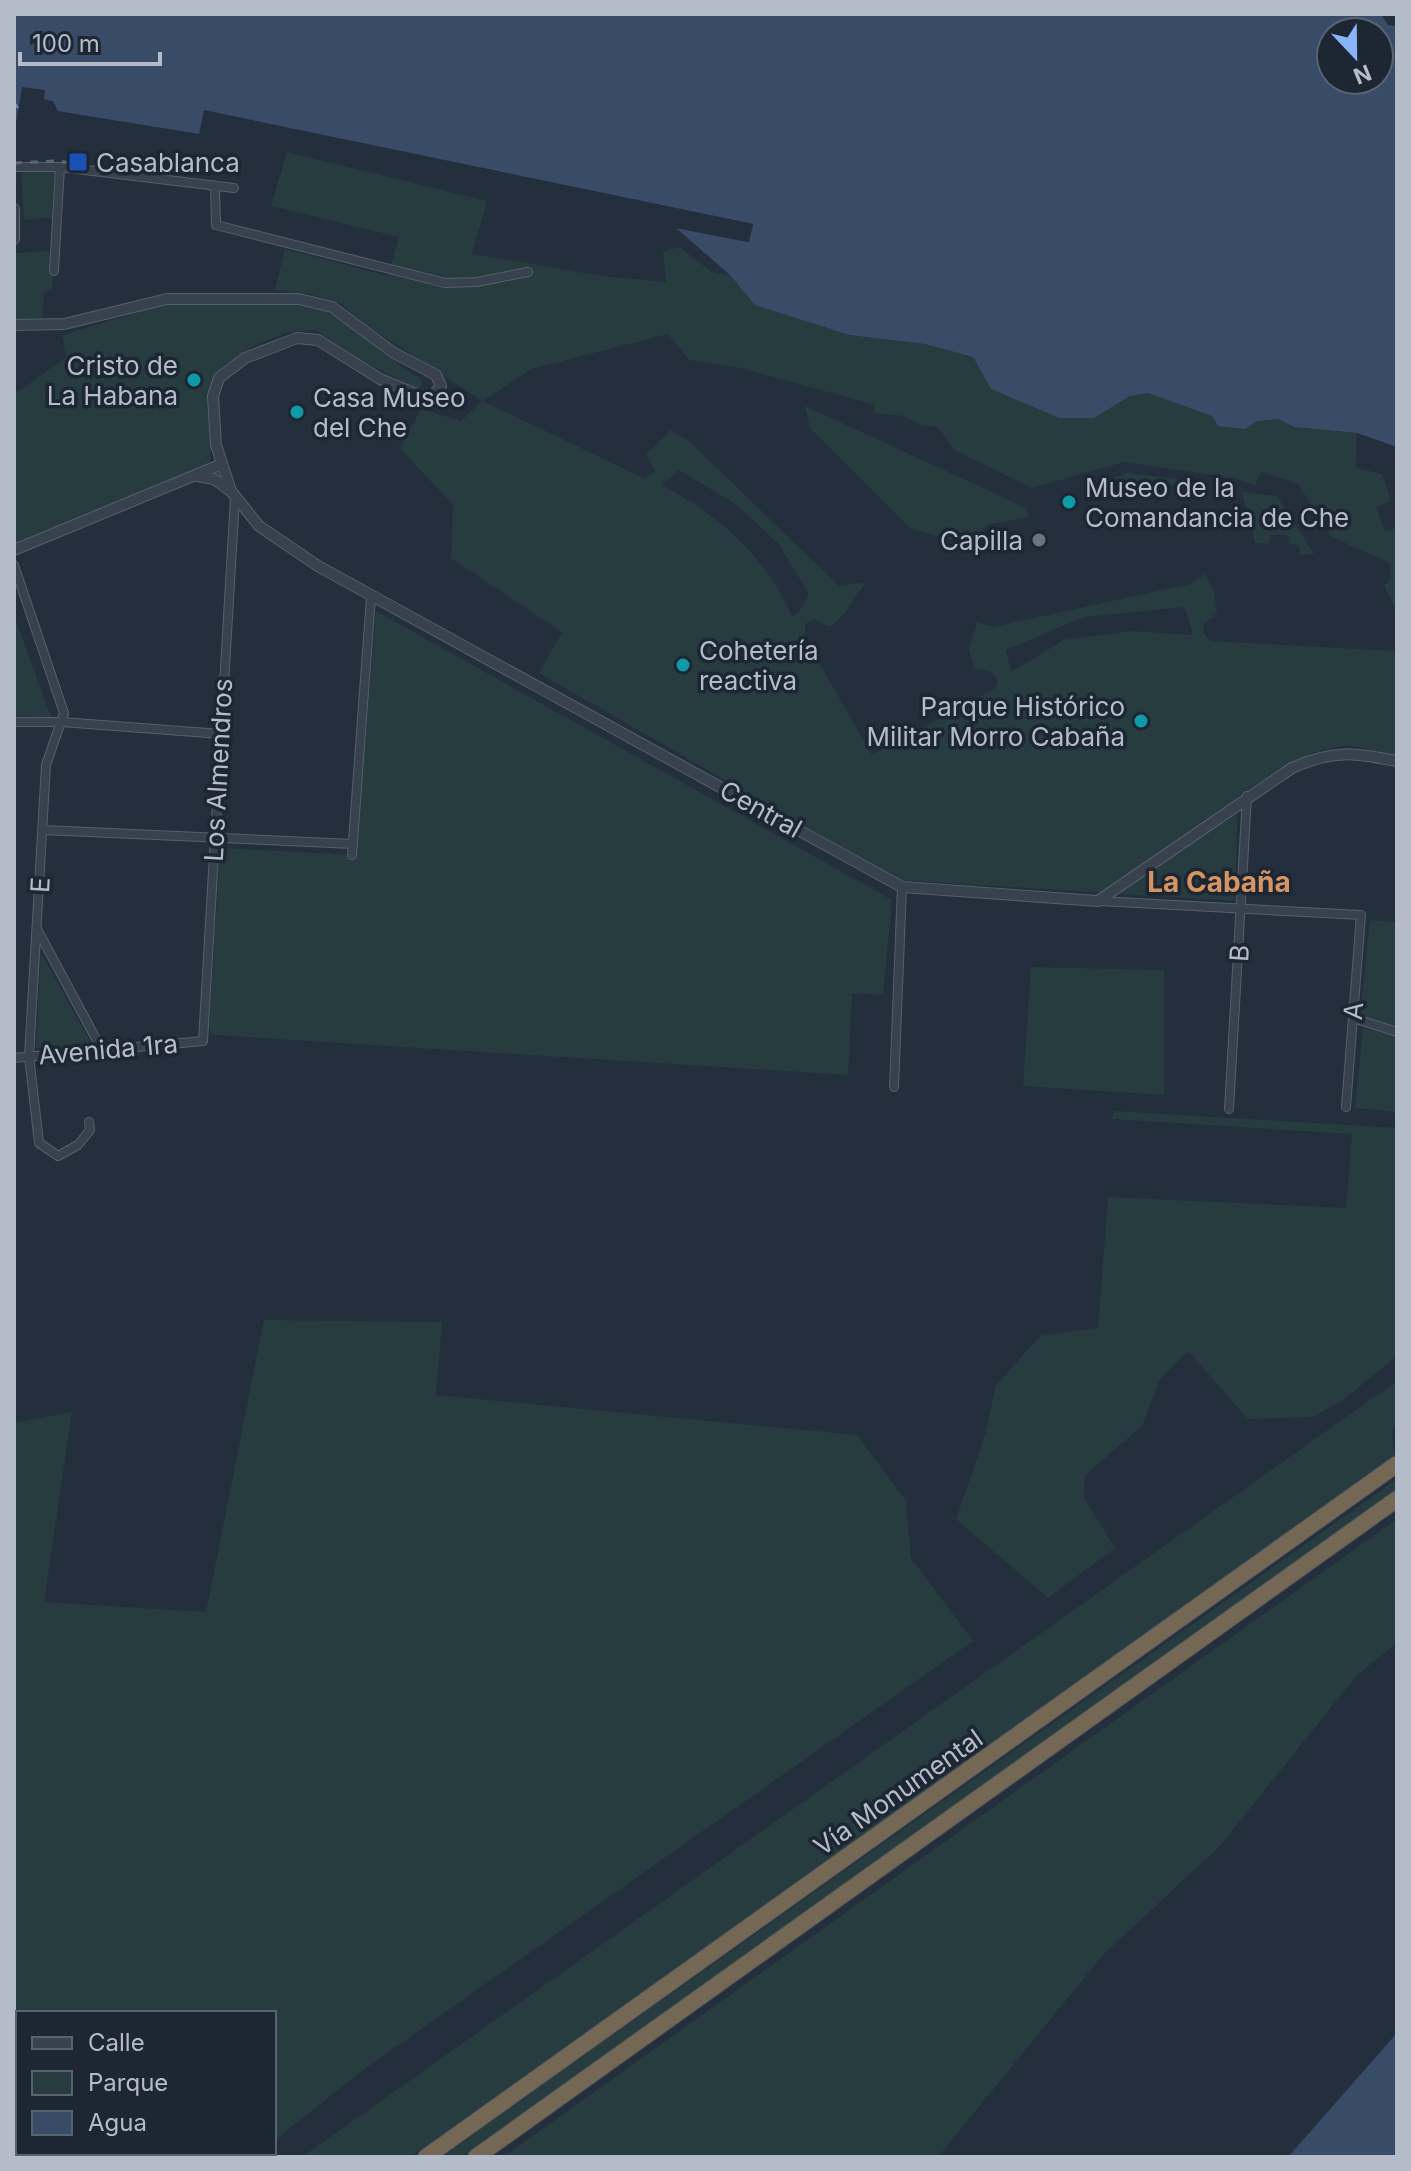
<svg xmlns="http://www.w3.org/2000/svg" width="1411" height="2171" viewBox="0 0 1411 2171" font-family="Inter,sans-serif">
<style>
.green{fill:#263c3f;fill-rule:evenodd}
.water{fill:#394c67;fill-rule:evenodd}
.pier{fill:#242f3e}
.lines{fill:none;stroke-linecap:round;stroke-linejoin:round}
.ferry{stroke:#7c92b1;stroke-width:2;stroke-dasharray:10 8;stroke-linecap:butt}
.minor-casing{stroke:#565f6c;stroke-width:10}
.tertiary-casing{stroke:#565f6c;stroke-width:12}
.motorway-casing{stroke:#434c59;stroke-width:18}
.minor{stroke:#38414e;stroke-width:8}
.tertiary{stroke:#38414e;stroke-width:10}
.motorway{stroke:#746855;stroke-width:16}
.rail{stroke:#5a6575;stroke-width:3;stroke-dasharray:8 8;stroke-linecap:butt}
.transit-dot{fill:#1a4fb4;stroke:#1d2633;stroke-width:3}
.culture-dot{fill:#0f9aa8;stroke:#1d2633;stroke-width:3}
.worship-dot{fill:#6b7280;stroke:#1d2633;stroke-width:3}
.labels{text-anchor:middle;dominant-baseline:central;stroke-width:7;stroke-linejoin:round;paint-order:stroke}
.poi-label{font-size:26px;fill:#b4bcc9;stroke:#1d2633;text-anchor:start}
.street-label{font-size:26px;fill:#b4bcc9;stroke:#1d2633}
.neighbourhood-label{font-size:28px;font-weight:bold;fill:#d59563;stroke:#1d2633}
</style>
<rect width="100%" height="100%" fill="#242f3e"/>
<g class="green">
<path d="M287,152L487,201L472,254L602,276L666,282L663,252L679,247L712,272L730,275L755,305L849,335L925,344L973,357L991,389L1059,418H1094L1130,396L1148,393L1212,416L1257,421L1280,419L1294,427L1357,433L1356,468L1382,474L1391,501L1376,507L1385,531L1397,528V613L1384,586L1391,579L1390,563L1332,537L1298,484L1261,472L1255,485L1234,478L1124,462L1032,488L954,450L937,427L921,425L903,416L873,413L875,405L736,367L689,360L668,334L531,369L483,401L643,478L655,472L646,454L671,430L690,442L839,586L866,582L845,613L830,627L814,619L805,624V638L872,755L994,689L998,681L992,672L975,669L969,650L977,622L992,627L1190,584L1205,574L1214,591L1217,613L1203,625L1204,634L1210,641L1397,651V755L1346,745L1312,753L1238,796L1235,901L898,880L539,673L562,632L451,558L453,505L400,448L421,409L461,421L482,401L362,322L342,304L306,293L275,290L285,249L388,276L399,237L271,206ZM679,470L734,503L778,543L809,594L799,612L792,616C763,553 722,518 662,485ZM1185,607L1193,635L1132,631L1064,640L1011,672L1006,650L1084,617Z"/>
<polygon points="24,170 54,171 52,217 24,220 21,176"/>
<polygon points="50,251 53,287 44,293 42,318 14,320 14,253"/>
<path d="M201,302C238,304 303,297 335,317C365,335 389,361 420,378L423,385L418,389L357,358L316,330L288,332L251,347L227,364L215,379L210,462L201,470L14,544V395L66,357L62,335L159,306Z"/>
<polygon points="805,406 1026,508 1029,517 987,525 967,544 911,529 810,428"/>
<polygon points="1127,473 1193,481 1116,496 1111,479"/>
<polygon points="1242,492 1277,496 1314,554 1300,555 1299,545 1289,544 1287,535 1270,535 1269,544 1255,543"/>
<polygon points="376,611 892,900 883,995 852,993 848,1075 215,1035 209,1031 220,848 356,855"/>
<polygon points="14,615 51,717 14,716"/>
<polygon points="1370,920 1397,922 1397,1027 1360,1015"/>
<polygon points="41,953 93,1046 36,1048"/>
<polygon points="1031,967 1164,970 1164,1095 1023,1086"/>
<polygon points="1363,1028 1397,1037 1397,1112 1355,1108"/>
<polygon points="1114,1111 1397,1128 1397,1356 1344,1399 1313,1417 1248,1419 1188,1351 1160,1379 1142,1426 1085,1475 1084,1498 1115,1548 1048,1598 956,1519 985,1435 996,1385 1040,1336 1098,1328 1108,1197 1346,1208 1352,1134 1112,1119"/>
<polygon points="264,1320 442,1322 436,1395 857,1435 906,1501 911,1558 973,1641 363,2070 274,2141 274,2013 18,2013 18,2153 260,2153 254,2157 14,2157 14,1423 72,1412 44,1602 206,1612"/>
<polygon points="1397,1381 1397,1421 1392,1432 1395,1459 410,2157 302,2157"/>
<polygon points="1397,1479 1397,1491 461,2157 441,2157"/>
<polygon points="1397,1519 1397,1643 1357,1675 1220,1846 1103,1955 938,2157 503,2157"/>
</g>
<g class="water">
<path d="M14,14H1381L1388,25L1397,26V447L1357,433L1294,427L1279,419L1257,421L1245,429L1218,426L1212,416L1148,393L1130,396L1094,418H1059L991,389L973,357L925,344L849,335L755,305L730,275L676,228L748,242L753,224L204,111L199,134L58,111L53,101L44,99L45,90L22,87L14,135ZM1331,32H1379V80H1331Z"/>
<polygon points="1397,2033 1397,2157 1288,2157"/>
</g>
<polygon class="pier" points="204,110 753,224 749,242 676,228 672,228 677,224 746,238 748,227 207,115 204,131 200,130"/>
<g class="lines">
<polyline class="ferry" points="14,102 18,108"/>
<defs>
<g id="minor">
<polyline points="14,167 60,167 234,188"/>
<polyline points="215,186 216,225 445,283 477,282 528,272"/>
<polyline points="54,271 60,167"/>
<polyline points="14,565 64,713 46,765 29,1056 39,1143 58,1156 78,1145 90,1130 89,1122"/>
<polyline points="14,722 62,722 221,734"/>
<polyline points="43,830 353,844"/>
<polyline points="352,855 371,597"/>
<polyline points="1099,901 1361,915 1346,1107"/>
<polyline points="38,931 102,1050"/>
<polyline points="1353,1018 1397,1032"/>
<polyline points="14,1058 203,1041 235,498"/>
<polyline points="894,1087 902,887"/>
<polyline points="1229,1109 1247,796"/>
</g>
<g id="tertiary">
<polyline points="14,209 14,239"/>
<path d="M14,325L64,324L167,299H299L332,307L394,353L436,375L441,386L433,395L421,396L380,379L318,340L297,338L245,358L219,378L213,396L216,445L231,491L259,526L318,566L902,887L1098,901L1292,768C1334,749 1354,753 1397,761"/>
<polyline points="197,476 214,479 229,490"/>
<polyline points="14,550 222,464"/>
</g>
<g id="motorway">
<polyline points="426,2157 1397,1464"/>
<polyline points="476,2157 1397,1499"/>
</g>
</defs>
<use href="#minor" class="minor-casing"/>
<use href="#tertiary" class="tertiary-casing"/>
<use href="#motorway" class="motorway-casing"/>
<use href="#minor" class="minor"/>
<use href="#tertiary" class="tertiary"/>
<use href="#motorway" class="motorway"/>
<polyline class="rail" points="14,163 54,161 191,173"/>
</g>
<rect class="transit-dot" x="68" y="152" width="20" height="20" rx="4"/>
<g class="culture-dot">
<circle cx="194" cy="380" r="8"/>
<circle cx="297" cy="412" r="8"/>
<circle cx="1069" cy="502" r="8"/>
<circle cx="683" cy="665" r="8"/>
<circle cx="1141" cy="721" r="8"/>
</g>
<circle class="worship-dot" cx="1039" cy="540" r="8"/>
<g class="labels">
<g class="poi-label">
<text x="96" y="162">Casablanca</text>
<text x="178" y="365" text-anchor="end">Cristo de<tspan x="178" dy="30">La Habana</tspan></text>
<text x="313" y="397">Casa Museo<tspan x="313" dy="30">del Che</tspan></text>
<text x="1085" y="487">Museo de la<tspan x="1085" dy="30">Comandancia de Che</tspan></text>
<text x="1023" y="540" text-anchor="end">Capilla</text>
<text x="699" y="650">Cohetería<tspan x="699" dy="30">reactiva</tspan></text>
<text x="1125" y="706" text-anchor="end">Parque Histórico<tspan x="1125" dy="30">Militar Morro Cabaña</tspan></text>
</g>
<g class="street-label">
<text transform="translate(218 770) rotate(-87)">Los Almendros</text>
<text transform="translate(761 809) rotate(29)">Central</text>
<text transform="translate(40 885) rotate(-87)">E</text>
<text transform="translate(1239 953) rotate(-86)">B</text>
<text transform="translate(1353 1011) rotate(-85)">A</text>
<text transform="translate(108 1049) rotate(-5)">Avenida 1ra</text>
<text transform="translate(898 1792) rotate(-35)">Vía Monumental</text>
</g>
<g class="neighbourhood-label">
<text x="1219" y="882">La Cabaña</text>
</g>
</g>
<rect width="1411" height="2171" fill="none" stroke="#b4bcc9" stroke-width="32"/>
<rect x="16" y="2011" width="260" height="144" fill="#1d2633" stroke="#59626f" stroke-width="2"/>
<rect x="32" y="2037" width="40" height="12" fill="#38414e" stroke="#59626f" stroke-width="2"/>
<text x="88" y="2051" font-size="24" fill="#b4bcc9">Calle</text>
<rect x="32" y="2071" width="40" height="24" fill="#263c3f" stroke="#59626f" stroke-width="2"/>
<text x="88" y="2091" font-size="24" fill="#b4bcc9">Parque</text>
<rect x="32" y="2111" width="40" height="24" fill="#394c67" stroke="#59626f" stroke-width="2"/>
<text x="88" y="2131" font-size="24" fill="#b4bcc9">Agua</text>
<g transform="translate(1355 56) rotate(158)"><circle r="38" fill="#1d2633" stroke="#59626f" stroke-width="2"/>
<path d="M0-6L14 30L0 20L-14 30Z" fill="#8ab4f8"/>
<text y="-12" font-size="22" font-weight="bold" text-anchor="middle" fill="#b4bcc9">N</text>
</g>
<path d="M20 52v12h140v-12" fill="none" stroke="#b4bcc9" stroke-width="4"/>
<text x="32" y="52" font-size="24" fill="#b4bcc9" stroke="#1d2633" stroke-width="6" paint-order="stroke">100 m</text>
</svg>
